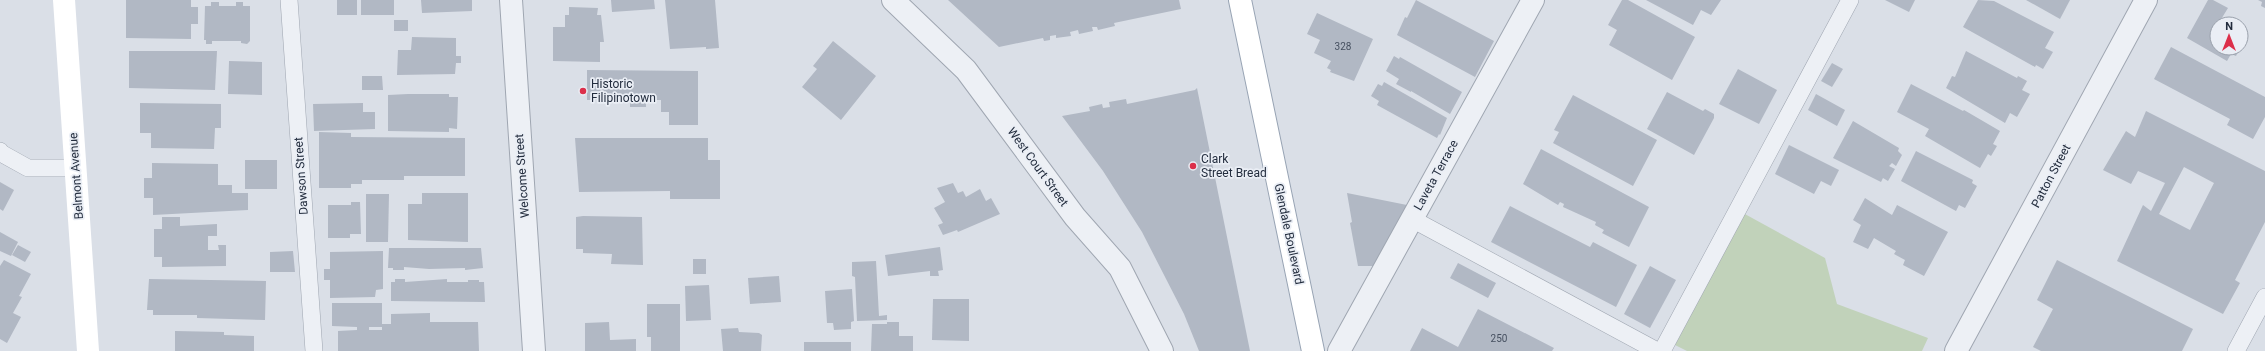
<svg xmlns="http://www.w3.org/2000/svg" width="2265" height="351" viewBox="0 0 2265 351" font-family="Roboto,sans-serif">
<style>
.green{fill:#c1d2ba}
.building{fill:#b1b8c4;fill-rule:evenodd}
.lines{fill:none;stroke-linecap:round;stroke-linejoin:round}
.lane-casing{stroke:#9fa6b1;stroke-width:18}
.street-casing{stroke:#9fa6b1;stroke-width:24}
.primary-casing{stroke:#98a4b4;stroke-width:24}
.lane{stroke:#edf0f5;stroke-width:17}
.street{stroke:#edf0f5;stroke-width:22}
.secondary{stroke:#fff;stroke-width:22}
.primary{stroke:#fff;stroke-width:22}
.poi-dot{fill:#dc2f4a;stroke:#eaeef5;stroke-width:1.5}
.labels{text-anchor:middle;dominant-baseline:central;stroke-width:3.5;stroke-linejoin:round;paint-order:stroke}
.number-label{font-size:10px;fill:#465060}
.poi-label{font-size:12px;fill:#232d3e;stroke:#eaeef5;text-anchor:start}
.street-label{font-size:12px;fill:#232d3e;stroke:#eaeef5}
</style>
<rect width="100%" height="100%" fill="#dadfe7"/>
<polygon class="green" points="1743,213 1825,258 1837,304 1928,338 1922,351 1687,351 1675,345"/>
<g class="building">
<polygon points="126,0 191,0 191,7 198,7 198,24 191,24 191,39 126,38"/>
<rect x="337" y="0" width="20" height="15"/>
<rect x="361" y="0" width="33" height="15"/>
<polygon points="421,0 472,0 472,11 422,13"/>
<polygon points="611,0 654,0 655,9 612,12"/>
<polygon points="665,0 715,0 719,48 706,49 706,47 670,49"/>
<polygon points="948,0 1179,0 1181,9 1114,23 1115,26 1098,30 1097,27 1092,27 1093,31 1079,34 1078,30 1070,32 1071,36 1056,38 1056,35 1050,36 1050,40 1044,41 1043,38 999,47"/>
<polygon points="1416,0 1494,41 1475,77 1397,35 1405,17 1407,18"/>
<polygon points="1622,0 1628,0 1695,37 1672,80 1609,45 1617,30 1608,25"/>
<polygon points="1646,0 1721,0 1711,15 1701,10 1693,25"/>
<polygon points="1885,0 1915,0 1909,12"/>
<polygon points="1978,0 1994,1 2054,32 2045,48 2053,52 2043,69 2036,65 2035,67 1963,27"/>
<polygon points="2026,0 2070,0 2060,19"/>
<polygon points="2208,0 2213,0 2228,8 2220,21 2225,24 2217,24 2217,48 2240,48 2236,56 2231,54 2227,61 2187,38"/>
<polygon points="2258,0 2265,0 2265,8 2261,6 2262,2"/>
<polygon points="211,2 219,2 219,6 236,6 236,2 243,2 243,6 250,6 250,41 247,44 241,43 241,41 212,41 212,44 206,44 206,40 204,40 205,6 211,6"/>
<polygon points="569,7 598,8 597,15 601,15 604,42 600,42 600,62 553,61 553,27 565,27 565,15 569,15"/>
<polygon points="1317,13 1373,39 1354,81 1330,72 1331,70 1327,68 1331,61 1314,53 1320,40 1307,34"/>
<rect x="394" y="20" width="14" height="11"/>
<polygon points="412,37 456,38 456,56 461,56 461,63 456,63 455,74 397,75 398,50 411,50"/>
<polygon points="833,41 876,76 841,120 802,87 817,69 813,66"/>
<polygon points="2171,47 2265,97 2265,117 2253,139 2227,125 2230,119 2154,79"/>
<polygon points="129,51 217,51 215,90 129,88"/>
<polygon points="1966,51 2017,78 2018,76 2027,81 2022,90 2030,94 2017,117 2010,113 2005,123 1946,88 1952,76 1955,77"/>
<polygon points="1394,56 1399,59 1400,57 1462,92 1450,114 1411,91 1411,92 1396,84 1399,79 1386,71"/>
<polygon points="229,61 262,62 262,95 228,94"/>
<polygon points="1832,63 1843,69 1832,87 1821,81"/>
<polygon points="1738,69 1777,90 1759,124 1719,104"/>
<polygon points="587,70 698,71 698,125 669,125 669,112 661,112 661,100 646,100 646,107 630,107 630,100 587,100"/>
<polygon points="362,76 382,76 383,90 362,90"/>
<polygon points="1384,82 1447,118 1440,135 1439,134 1437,138 1377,105 1379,101 1371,96 1378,84 1382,86"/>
<polygon points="1911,84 1963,111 1964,110 2000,131 1993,144 1997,146 1991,156 1988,154 1980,168 1925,136 1929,129 1897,112"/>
<polygon points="1197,88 1250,351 1199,351 1184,314 1142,232 1103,171 1062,116 1090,111 1089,107 1102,104 1103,108 1110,107 1109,102 1126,99 1127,104 1195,90"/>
<polygon points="1667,92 1703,111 1705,109 1714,114 1714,118 1694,155 1647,129"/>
<polygon points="408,94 449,94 449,97 458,97 457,129 449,128 449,132 388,131 388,95"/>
<polygon points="1816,94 1845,110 1837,126 1808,110"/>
<polygon points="1573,95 1657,140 1633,186 1553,143 1559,132 1554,130"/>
<polygon points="140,103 221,104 221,128 215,128 214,149 151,148 151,133 140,133"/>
<polygon points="363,103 363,112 375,112 375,129 314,131 313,104"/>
<path d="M2146,111L2265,171V222L2235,280L2240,283L2223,314L2117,261L2143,205L2151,211L2165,183L2138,171L2131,184L2103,170L2126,131L2135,137ZM2184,167L2214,183L2190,230L2159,214Z"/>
<polygon points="1853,121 1899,148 1898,151 1902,155 1896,166 1892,163 1889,166 1895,169 1888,181 1883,178 1881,182 1833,158"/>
<polygon points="319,132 351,133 351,137 465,138 465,176 404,176 404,180 362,180 362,184 351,184 351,188 319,188"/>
<polygon points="575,138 708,138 708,160 720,160 720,199 670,199 670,191 579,192"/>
<polygon points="1789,145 1839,170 1831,186 1821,181 1814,194 1775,174"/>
<polygon points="1541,149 1649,207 1629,247 1602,233 1604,230 1595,225 1596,222 1563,207 1564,204 1560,202 1558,205 1523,184"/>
<polygon points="1916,151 1973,180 1972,183 1977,186 1965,208 1959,205 1956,211 1901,181"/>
<rect x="245" y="160" width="32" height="29"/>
<polygon points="152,163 218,164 218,185 232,185 232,193 248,193 248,210 153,215 153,198 144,198 144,178 152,178"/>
<polygon points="0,182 14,190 3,211 0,209"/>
<polygon points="953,183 958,193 963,191 966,197 980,189 986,201 991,198 1000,214 958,232 957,230 943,235 938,225 943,223 934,208 945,202 937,188"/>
<polygon points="422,193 468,193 468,242 408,240 408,204 422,204"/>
<polygon points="1347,193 1407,205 1374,266 1358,266 1350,223 1352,222"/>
<polygon points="366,194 389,194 388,242 366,242"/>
<polygon points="1865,198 1892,215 1897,205 1948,232 1924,276 1903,265 1905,260 1894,254 1896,251 1874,238 1868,249 1853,242 1861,225 1853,220"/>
<polygon points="351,202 360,202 361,234 350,234 350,238 328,238 328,205 351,205"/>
<polygon points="1510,206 1590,247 1593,242 1637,265 1616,307 1491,242"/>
<polygon points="583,216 642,217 643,265 611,264 612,254 583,253 583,249 576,249 576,217"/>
<polygon points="162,217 180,217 180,226 217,224 217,236 208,236 208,250 219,250 218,245 226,245 226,266 162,267 162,257 154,257 154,229 162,229"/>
<polygon points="0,232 18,242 11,256 0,251"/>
<polygon points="18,245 31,252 25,262 12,255"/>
<polygon points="940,247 943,270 938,271 939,276 930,276 930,271 888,276 885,255"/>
<polygon points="389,248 481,248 483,268 465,270 465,268 429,269 404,267 404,270 393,270 393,268 388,268"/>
<polygon points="293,251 295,272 270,272 270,252"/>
<polygon points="383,251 383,289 376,290 375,297 330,298 330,280 324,280 324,269 330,269 330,252"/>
<rect x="693" y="259" width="13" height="15"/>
<polygon points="4,260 31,274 19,296 22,297 13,313 21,317 7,343 0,339 0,266"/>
<polygon points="2057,260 2193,329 2182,351 2041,351 2033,347 2053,309 2037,300"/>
<polygon points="876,261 879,316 887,315 887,320 857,321 855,277 852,276 852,262"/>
<polygon points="1458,263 1496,283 1488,298 1450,278"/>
<polygon points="1650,266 1676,280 1650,328 1624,314"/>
<polygon points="779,276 781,302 750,304 748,278"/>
<polygon points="149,279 266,281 265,320 197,318 197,315 153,315 153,310 147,310"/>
<polygon points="395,279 405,279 405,282 447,279 447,282 468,282 468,280 479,280 479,282 484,282 485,302 391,301 391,282 395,282"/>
<polygon points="709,285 711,320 686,321 685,286"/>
<polygon points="852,289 854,321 851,322 851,329 834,330 833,323 827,323 825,291"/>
<polygon points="933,299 969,299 969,341 932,340"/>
<polygon points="332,303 382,303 382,327 369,327 369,330 382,330 382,324 391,324 391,314 430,313 430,322 478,322 479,351 338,351 338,331 357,330 357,327 332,326"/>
<polygon points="647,304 680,304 680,351 651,351 651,337 647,337"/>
<polygon points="1478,309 1554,348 1552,351 1410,351 1422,328 1458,347"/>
<polygon points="609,322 610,340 636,339 636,351 585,351 585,323"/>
<polygon points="887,322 899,322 899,336 913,336 913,351 871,351 872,324 887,324"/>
<polygon points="738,328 739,332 759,333 762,335 761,351 723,351 721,329"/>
<polygon points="175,331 224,332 224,335 254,336 254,351 175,351"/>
<rect x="804" y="342" width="47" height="9"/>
</g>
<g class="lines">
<defs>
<g id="lane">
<polyline points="289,0 314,351"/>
<polyline points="0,151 1,153 28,168 75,168"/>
<polyline points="1412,219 1657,351"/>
<polyline points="1662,351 1850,0"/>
<polyline points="2236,351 2265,297"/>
</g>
<g id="street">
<polyline points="511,0 534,351"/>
<polyline points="893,0 966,70 1075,217 1120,268 1162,351"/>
<polyline points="1339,351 1533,0"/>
<polyline points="1956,351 2146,0"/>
</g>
<polyline id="primary" points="1240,0 1313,351"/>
</defs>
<use href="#lane" class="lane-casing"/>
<use href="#street" class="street-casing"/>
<use href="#primary" class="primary-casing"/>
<use href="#lane" class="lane"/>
<use href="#street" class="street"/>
<polyline class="secondary" points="64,0 88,351"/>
<use href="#primary" class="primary"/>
</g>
<g class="poi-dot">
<circle cx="583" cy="91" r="4"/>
<circle cx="1193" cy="166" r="4"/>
</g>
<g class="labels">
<g class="number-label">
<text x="1343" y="46">328</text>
<text x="1499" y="338">250</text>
</g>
<g class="poi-label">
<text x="591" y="84">Historic<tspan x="591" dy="14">Filipinotown</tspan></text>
<text x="1201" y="159">Clark<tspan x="1201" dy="14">Street Bread</tspan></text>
</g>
<g class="street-label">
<text transform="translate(1038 167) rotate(54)">West Court Street</text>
<text transform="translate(1436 175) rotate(-61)">Laveta Terrace</text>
<text transform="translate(76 176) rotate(-94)">Belmont Avenue</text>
<text transform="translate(301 176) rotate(-94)">Dawson Street</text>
<text transform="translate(522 176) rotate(-94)">Welcome Street</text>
<text transform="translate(2051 176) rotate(-62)">Patton Street</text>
<text transform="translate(1289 234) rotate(78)">Glendale Boulevard</text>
</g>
</g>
<g transform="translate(2229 36)"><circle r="19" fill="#eaeef5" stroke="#9aa1ac"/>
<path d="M0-3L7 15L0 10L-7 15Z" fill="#dc2f4a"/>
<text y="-6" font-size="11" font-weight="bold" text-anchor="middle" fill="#232d3e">N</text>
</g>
</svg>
